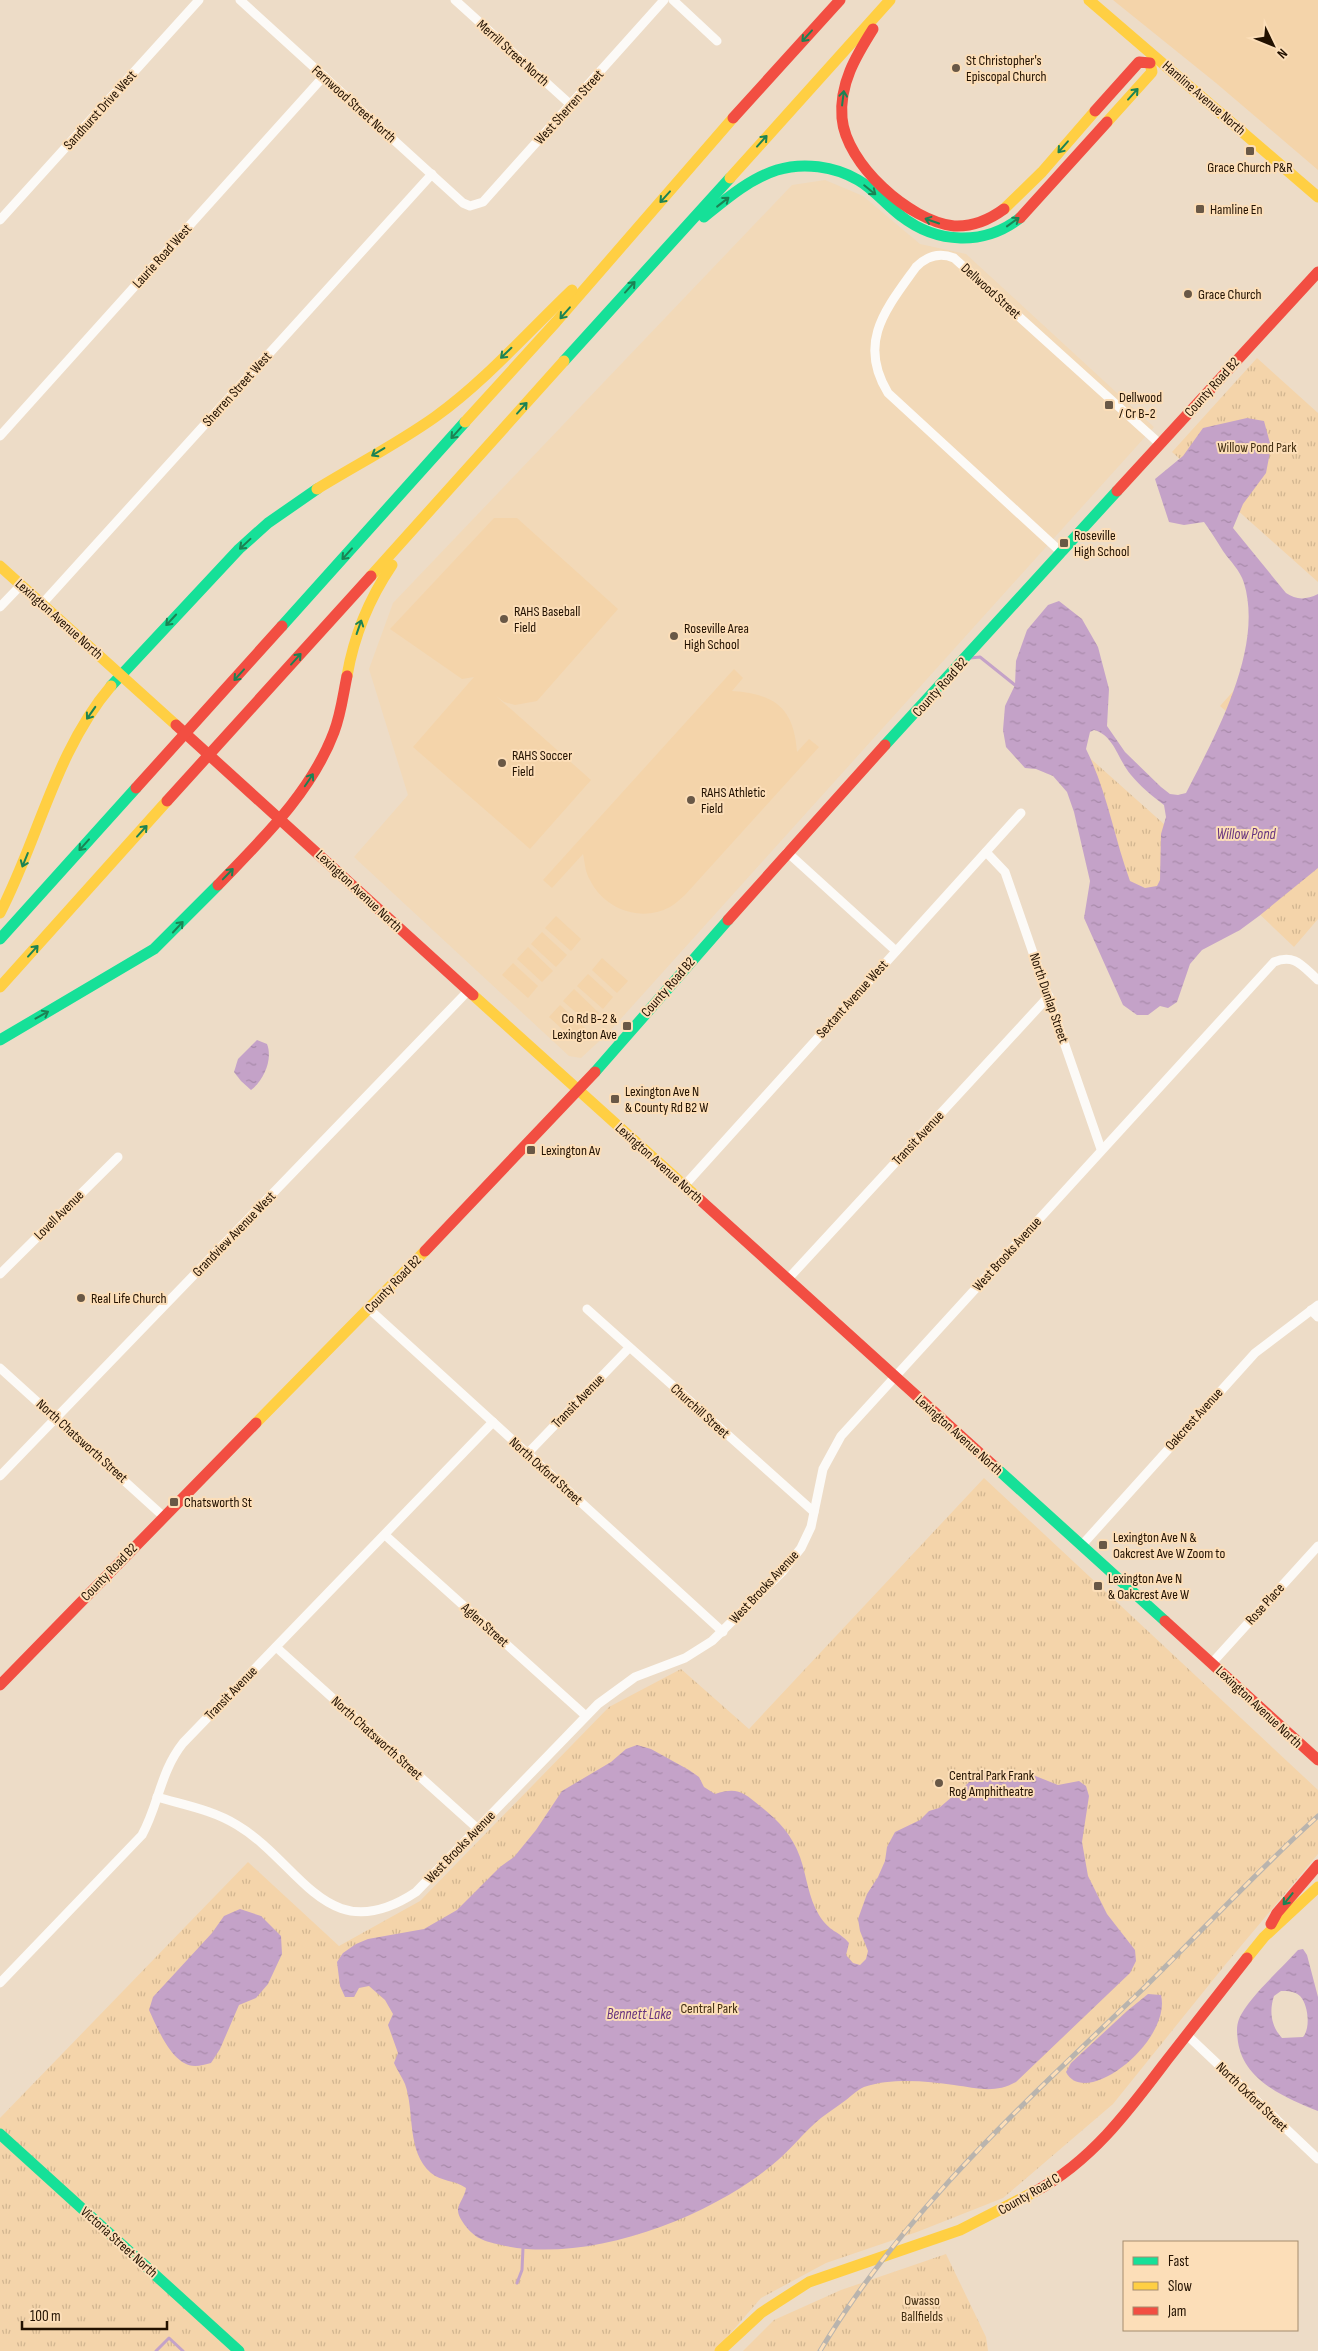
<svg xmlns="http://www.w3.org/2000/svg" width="1318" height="2351" viewBox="0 0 1318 2351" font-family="'Sofia Sans Condensed',sans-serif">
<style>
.built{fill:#f2d9b8}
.green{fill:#f4d4aa}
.park{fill:url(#park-tufts)}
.water{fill:url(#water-ripples);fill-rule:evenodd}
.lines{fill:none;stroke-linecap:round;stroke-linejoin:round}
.stream{stroke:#c4a2c8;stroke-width:3}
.street{stroke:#fcfaf7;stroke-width:9}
.fast{stroke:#16e098;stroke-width:11}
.slow{stroke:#ffcf43;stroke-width:11}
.jam{stroke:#f24e42;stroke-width:11}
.rail-casing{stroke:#b9b4ae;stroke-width:5}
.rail{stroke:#fcdeb8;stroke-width:3;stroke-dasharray:9;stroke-linecap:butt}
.oneway{stroke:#1b8354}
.poi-dot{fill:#695846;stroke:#fcdeb8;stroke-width:2}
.labels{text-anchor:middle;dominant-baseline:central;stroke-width:4;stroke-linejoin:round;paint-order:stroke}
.street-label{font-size:14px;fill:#210;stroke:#fcdeb8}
.poi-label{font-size:14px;fill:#210;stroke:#fcdeb8;text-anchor:start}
.park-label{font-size:14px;fill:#422e11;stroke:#fcdeb8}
.water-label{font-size:15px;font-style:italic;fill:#66337f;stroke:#fcdeb8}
</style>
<defs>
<pattern id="park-tufts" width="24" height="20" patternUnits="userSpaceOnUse" patternTransform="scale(1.25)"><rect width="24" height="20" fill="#f4d4aa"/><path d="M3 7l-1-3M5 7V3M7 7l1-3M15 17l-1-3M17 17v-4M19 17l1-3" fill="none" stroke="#d1b590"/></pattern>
<pattern id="water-ripples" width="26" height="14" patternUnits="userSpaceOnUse" patternTransform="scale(1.25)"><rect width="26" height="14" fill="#c4a2c8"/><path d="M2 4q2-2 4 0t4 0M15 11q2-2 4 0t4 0" fill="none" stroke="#a88aaa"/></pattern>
</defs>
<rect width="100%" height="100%" fill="#eddcc7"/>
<polygon class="built" points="825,180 863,196 920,244 966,254 1154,427 608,1033 581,1058 569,1056 354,857 408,795 369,669 393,603 792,185"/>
<g class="green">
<polygon points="1113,0 1318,0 1318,170 1216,83"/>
<polygon points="494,518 517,518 618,609 537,701 515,705 504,702 496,696 591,780 530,849 413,747 474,677 462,679 390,629"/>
<path d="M734,669L743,678L732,691C774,694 794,707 797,752L809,739L819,747L685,895C680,899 675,904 670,907C641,923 604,909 590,880C585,872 585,863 583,854L552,888L543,880Z"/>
<polygon points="556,916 581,939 571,951 545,928"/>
<polygon points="542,932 567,955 556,967 531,944"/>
<polygon points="528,947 553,971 542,982 517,959"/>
<polygon points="602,958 628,981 617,993 592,970"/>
<polygon points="513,963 538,986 528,998 502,975"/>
<polygon points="588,974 613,997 603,1009 577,986"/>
<polygon points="574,989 599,1013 589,1024 563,1001"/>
<polygon points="560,1005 585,1028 574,1040 549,1017"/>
</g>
<g class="park">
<polygon points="1257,358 1318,413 1318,582 1172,452"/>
<polygon points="1318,596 1318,919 1294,947 1232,888 1156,968 1082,751 1174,833 1258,739 1220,706"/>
<polygon points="984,1478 1318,1790 1318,1854 1225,1965 1113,2104 1003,2198 917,2232 826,2263 761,2298 715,2351 0,2351 0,2118 248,1862 339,1946 420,1901 609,1707 681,1669 749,1729"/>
<polygon points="946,2254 986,2337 988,2351 743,2351 774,2320 841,2290"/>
</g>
<g class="water">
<path d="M1247,418L1264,421L1271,447L1266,473L1243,504L1233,528L1286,593C1296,600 1306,600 1318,594V868L1259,916L1240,930L1202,950L1190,964L1177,1002L1168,1008L1160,1006L1148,1015H1137L1123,1005L1084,918L1090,881L1074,812L1067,792L1053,776L1036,769L1025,768L1006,747L1003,730L1005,706L1015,685L1016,661L1027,630L1048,605L1059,601L1082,619L1098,647L1109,689L1107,726L1125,752L1161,787L1170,794L1178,795L1186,793C1215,736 1264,649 1244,583C1240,570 1230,561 1223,551C1217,541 1211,532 1204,522L1184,525L1169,522L1155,479L1183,456L1203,428ZM1094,730C1114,735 1118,760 1131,775C1140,786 1152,796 1164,805L1166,817L1161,834L1160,880L1157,886L1145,888L1130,881C1114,837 1107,791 1086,749L1090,732Z"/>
<path d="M257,1040L267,1044C273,1059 264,1080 251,1090L241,1081L234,1072L238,1059Z"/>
<path d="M637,1745L651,1749L689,1770L699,1777L704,1787L715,1794C737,1787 743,1792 760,1806C778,1820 792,1835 800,1857C807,1877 808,1897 819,1915C829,1932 839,1931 849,1943L846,1955L853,1963L860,1965L866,1959L868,1951L860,1931L858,1919L867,1894L878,1877L885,1861L887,1847L895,1832L920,1820L929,1811L939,1808L974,1778L990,1771L1028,1773L1058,1785L1079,1781L1086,1786L1089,1796L1082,1842L1088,1876L1107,1914L1135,1950L1136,1961L1130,1973L1016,2082C994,2094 977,2088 954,2085C926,2081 891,2078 864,2087C857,2090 851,2096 846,2100C838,2106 829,2112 821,2118C805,2131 793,2147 778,2160C713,2217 587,2265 501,2245C494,2243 486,2242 479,2238C471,2234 457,2218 458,2209C459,2203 465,2196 466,2188C455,2180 442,2182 431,2173C406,2151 415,2112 405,2084C402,2077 397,2070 394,2063L398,2053L388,2025L393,2014L385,2000L369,1986L359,1988L354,1997H345L340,1986L337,1962L343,1953L356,1944L368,1939L424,1929L457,1910L500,1867L514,1857L536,1830L562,1791L611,1762L626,1749Z"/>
<path d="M240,1909L261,1916L281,1936L282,1954L268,1984L256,1998L239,2005L220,2049L211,2063C206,2064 200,2066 195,2066C172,2066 157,2027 149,2010L153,1997L212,1933L224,1916Z"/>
<path d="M1303,1949L1307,1955L1318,1997V2111C1286,2098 1244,2081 1238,2042C1237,2033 1236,2027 1239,2019C1248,1998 1282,1968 1298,1950ZM1281,1991C1288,1991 1294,1991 1300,1996C1308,2004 1311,2028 1303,2037L1282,2038C1271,2026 1269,2011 1274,1996Z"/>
<path d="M1148,1994L1161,1995C1172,2041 1085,2110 1066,2072L1071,2063L1127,2011Z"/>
</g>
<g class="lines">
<g class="stream">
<polyline points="970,658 980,657 1015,685"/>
<polyline points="517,2283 522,2270 523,2248"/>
<polyline points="156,2351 169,2338 183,2351"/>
</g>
<g class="street">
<polyline points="240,0 463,203 470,206 483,202 664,0"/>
<polyline points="455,0 571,105"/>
<polyline points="673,0 717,41"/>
<polyline points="0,220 199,0"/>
<polyline points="0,436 324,76"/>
<path d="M1062,553L888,393C857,342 886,309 916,267C927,256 939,252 954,258L1160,444"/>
<polyline points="42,604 432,174"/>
<polyline points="0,607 21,585"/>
<polyline points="787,852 896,951"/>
<polyline points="986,852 1005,872 1101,1149"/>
<polyline points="684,1186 1021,813"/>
<polyline points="0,1274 118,1157"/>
<polyline points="787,1280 1049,996"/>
<polyline points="369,1309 723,1632"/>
<polyline points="587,1309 814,1512"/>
<polyline points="1311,1310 1318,1317"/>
<polyline points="0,1368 163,1516"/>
<polyline points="527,1454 629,1348"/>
<polyline points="0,1476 468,991"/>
<polyline points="385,1535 586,1716"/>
<polyline points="1082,1545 1255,1353 1318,1305"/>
<polyline points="276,1647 478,1829"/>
<polyline points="1212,1663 1318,1546"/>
<path d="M157,1797C184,1805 213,1810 237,1825C302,1864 327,1951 416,1892L598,1704L635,1677L685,1658L712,1641L783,1571L801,1548L811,1527L823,1469L841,1436L1274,962C1295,953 1303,967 1318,980"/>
<path d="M0,1983L142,1835C159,1804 160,1772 183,1743L493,1422"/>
<polyline points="1187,2035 1318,2159"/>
</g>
<g class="fast">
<path d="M704,217C726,199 749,179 777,170C803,162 834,166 858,180C874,189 886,205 901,216C937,244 984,246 1020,218"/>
<polyline points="564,361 730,178"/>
<polyline points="282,626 465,422"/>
<polyline points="111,686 239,549 268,523 317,489"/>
<polyline points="885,745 1117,491"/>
<polyline points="0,939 136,788"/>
<polyline points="0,1040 154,949 218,885"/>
<polyline points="595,1072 728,920"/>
<polyline points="994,1466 1165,1621"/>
<polyline points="0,2134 239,2351"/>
</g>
<g class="slow">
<polyline points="1089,0 1318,197"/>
<polyline points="1107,122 1152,72 1150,63"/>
<polyline points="730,178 890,0"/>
<polyline points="1004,209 1042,172 1095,111"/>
<polyline points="465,422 556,322 733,118"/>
<path d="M317,489C356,465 397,444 435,417C485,381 527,333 572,290"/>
<polyline points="0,566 176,725"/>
<polyline points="371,576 564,361"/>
<path d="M347,676C354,635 369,599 392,565"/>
<path d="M0,913C39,838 55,752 111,686"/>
<polyline points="0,987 167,801"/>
<polyline points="473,995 697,1197"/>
<polyline points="256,1423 425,1251"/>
<polyline points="1247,1958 1264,1937 1318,1887"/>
<polyline points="720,2351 761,2313 809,2282 960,2230 1036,2191"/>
</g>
<g class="jam">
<path d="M873,29C856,56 839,84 842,118C846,164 909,221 954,226C973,227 989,220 1004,209"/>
<polyline points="1095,111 1139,62 1150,63"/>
<polyline points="733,118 840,0"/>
<polyline points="1020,218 1107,122"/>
<polyline points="1117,491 1318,272"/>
<polyline points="176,725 473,995"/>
<polyline points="136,788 282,626"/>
<polyline points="167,801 371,576"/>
<path d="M218,885C262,839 311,793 334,732C341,714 343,695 347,676"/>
<polyline points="728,920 885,745"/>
<polyline points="697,1197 994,1466"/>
<polyline points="425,1251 595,1072"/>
<polyline points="1165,1621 1318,1760"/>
<polyline points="0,1685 256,1423"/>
<polyline points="1271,1924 1277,1913 1318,1865"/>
<path d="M1036,2191C1092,2161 1130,2109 1167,2060C1194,2026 1220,1992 1247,1958"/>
</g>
<defs>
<path id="rail" d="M820,2351C905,2209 1028,2100 1146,1986C1204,1929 1258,1870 1318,1816"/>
</defs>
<use href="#rail" class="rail-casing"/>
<use href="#rail" class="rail"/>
</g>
<defs><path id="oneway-shaft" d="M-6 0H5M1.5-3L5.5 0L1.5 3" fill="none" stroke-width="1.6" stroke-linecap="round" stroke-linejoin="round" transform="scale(1.25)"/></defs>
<g class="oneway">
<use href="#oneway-shaft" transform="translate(807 36) rotate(132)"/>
<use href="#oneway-shaft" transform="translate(1133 94) rotate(-48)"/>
<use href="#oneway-shaft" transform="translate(843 98) rotate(-83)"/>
<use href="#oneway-shaft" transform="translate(762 141) rotate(-48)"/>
<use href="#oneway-shaft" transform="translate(1063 147) rotate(131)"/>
<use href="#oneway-shaft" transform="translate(870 190) rotate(39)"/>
<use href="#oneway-shaft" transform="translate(665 197) rotate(132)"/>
<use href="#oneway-shaft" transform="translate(723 202) rotate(-38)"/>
<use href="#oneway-shaft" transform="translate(932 221) rotate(-161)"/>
<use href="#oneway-shaft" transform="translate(1013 222) rotate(-36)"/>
<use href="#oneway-shaft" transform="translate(630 287) rotate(-48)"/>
<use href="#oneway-shaft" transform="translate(565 313) rotate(131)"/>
<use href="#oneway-shaft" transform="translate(506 353) rotate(136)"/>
<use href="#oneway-shaft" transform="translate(522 408) rotate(-48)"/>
<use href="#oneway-shaft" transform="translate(456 433) rotate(132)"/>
<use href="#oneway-shaft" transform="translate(378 452) rotate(149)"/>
<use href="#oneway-shaft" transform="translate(245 544) rotate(137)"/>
<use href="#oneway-shaft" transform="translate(347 554) rotate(132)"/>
<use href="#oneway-shaft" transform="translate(171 620) rotate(133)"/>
<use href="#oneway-shaft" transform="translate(359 627) rotate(-71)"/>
<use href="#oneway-shaft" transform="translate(296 659) rotate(-48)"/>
<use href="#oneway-shaft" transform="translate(239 675) rotate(132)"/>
<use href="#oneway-shaft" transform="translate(91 713) rotate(125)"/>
<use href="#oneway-shaft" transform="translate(309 780) rotate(-56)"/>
<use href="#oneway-shaft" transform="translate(142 831) rotate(-48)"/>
<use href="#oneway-shaft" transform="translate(84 845) rotate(132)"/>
<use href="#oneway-shaft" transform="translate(25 860) rotate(112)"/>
<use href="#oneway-shaft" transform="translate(228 874) rotate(-46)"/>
<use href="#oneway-shaft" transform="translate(178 927) rotate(-47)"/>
<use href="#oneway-shaft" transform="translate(33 951) rotate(-48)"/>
<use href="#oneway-shaft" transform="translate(42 1015) rotate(-29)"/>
<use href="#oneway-shaft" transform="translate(1288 1899) rotate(129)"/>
</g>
<g class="poi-dot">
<circle cx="956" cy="68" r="5"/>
<rect x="1245" y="146" width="10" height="10" rx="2.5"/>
<rect x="1195" y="204" width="10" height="10" rx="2.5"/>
<circle cx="1188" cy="294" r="5"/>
<rect x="1104" y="400" width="10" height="10" rx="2.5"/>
<rect x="1059" y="538" width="10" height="10" rx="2.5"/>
<circle cx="504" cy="619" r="5"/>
<circle cx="674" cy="636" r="5"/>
<circle cx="502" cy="763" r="5"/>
<circle cx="691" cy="800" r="5"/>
<rect x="622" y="1021" width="10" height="10" rx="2.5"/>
<rect x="610" y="1094" width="10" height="10" rx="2.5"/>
<rect x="526" y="1145" width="10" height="10" rx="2.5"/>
<circle cx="81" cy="1298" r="5"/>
<rect x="169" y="1497" width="10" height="10" rx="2.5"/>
<rect x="1098" y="1540" width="10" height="10" rx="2.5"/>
<rect x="1093" y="1581" width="10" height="10" rx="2.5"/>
<circle cx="939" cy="1783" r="5"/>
</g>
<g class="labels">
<g class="street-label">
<text transform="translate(513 53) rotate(42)">Merrill Street North</text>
<text transform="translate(1204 98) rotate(41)">Hamline Avenue North</text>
<text transform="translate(354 104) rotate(42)">Fernwood Street North</text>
<text transform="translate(569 107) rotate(-48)">West Sherren Street</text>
<text transform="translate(100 110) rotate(-48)">Sandhurst Drive West</text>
<text transform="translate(162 256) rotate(-48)">Laurie Road West</text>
<text transform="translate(991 291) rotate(42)">Dellwood Street</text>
<text transform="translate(1212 387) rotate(-48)">County Road B2</text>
<text transform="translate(237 389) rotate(-48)">Sherren Street West</text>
<text transform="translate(59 619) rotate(42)">Lexington Avenue North</text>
<text transform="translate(940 687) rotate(-48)">County Road B2</text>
<text transform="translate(359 891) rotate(43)">Lexington Avenue North</text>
<text transform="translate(668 987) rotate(-49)">County Road B2</text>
<text transform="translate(1049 998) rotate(71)">North Dunlap Street</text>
<text transform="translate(852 999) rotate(-48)">Sextant Avenue West</text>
<text transform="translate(918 1138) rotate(-47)">Transit Avenue</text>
<text transform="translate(659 1163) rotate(42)">Lexington Avenue North</text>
<text transform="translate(59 1215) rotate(-45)">Lovell Avenue</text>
<text transform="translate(234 1234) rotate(-46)">Grandview Avenue West</text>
<text transform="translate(1007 1254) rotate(-48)">West Brooks Avenue</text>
<text transform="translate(393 1284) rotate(-46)">County Road B2</text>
<text transform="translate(578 1401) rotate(-46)">Transit Avenue</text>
<text transform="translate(700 1411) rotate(42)">Churchill Street</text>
<text transform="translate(1194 1419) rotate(-48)">Oakcrest Avenue</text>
<text transform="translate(959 1435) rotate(42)">Lexington Avenue North</text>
<text transform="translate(82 1441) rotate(42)">North Chatsworth Street</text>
<text transform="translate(546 1471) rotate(42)">North Oxford Street</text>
<text transform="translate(109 1572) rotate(-46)">County Road B2</text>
<text transform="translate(764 1587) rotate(-47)">West Brooks Avenue</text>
<text transform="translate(1265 1604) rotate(-48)">Rose Place</text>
<text transform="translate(485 1625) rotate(42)">Aglen Street</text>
<text transform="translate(231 1693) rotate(-46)">Transit Avenue</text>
<text transform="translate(1259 1707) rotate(43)">Lexington Avenue North</text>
<text transform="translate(377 1738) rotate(42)">North Chatsworth Street</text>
<text transform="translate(460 1847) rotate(-46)">West Brooks Avenue</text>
<text transform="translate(1252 2097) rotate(44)">North Oxford Street</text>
<text transform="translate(1029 2194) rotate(-30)">County Road C</text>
<text transform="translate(119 2242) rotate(42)">Victoria Street North</text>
</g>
<g class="poi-label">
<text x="966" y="60">St Christopher's<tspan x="966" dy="16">Episcopal Church</tspan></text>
<text x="1250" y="167" text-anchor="middle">Grace Church P&amp;R</text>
<text x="1210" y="209">Hamline En</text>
<text x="1198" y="294">Grace Church</text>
<text x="1119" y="397">Dellwood<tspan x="1119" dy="16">/ Cr B-2</tspan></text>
<text x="1074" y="535">Roseville<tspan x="1074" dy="16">High School</tspan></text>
<text x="514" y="611">RAHS Baseball<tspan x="514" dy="16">Field</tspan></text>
<text x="684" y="628">Roseville Area<tspan x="684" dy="16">High School</tspan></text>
<text x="512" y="755">RAHS Soccer<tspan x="512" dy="16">Field</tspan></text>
<text x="701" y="792">RAHS Athletic<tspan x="701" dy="16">Field</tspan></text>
<text x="617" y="1018" text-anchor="end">Co Rd B-2 &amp;<tspan x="617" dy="16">Lexington Ave</tspan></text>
<text x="625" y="1091">Lexington Ave N<tspan x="625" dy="16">&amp; County Rd B2 W</tspan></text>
<text x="541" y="1150">Lexington Av</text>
<text x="91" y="1298">Real Life Church</text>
<text x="184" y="1502">Chatsworth St</text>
<text x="1113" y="1537">Lexington Ave N &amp;<tspan x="1113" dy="16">Oakcrest Ave W Zoom to</tspan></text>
<text x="1108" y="1578">Lexington Ave N<tspan x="1108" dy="16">&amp; Oakcrest Ave W</tspan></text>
<text x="949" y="1775">Central Park Frank<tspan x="949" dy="16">Rog Amphitheatre</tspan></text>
</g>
<g class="park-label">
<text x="1257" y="447">Willow Pond Park</text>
<text x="709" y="2008">Central Park</text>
<text x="922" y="2300">Owasso<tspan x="922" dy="16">Ballfields</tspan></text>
</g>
<g class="water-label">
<text x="1246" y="834">Willow Pond</text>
<text x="639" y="2014">Bennett Lake</text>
</g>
</g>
<rect x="1123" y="2241" width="175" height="90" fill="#fcdeb8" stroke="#a58c6e"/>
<rect x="1133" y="2257" width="25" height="8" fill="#16e098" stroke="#a58c6e"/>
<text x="1168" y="2266" font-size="15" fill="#221100">Fast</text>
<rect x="1133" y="2282" width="25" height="8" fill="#ffcf43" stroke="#a58c6e"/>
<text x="1168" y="2291" font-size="15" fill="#221100">Slow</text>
<rect x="1133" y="2307" width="25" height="8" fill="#f24e42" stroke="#a58c6e"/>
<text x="1168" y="2316" font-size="15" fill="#221100">Jam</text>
<g transform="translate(1273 45) rotate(133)" stroke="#fcdeb8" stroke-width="4" paint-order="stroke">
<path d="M0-4L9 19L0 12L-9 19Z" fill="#221100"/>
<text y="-8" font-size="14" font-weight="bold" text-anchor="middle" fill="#221100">N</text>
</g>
<path d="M22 2321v8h145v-8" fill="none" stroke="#221100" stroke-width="2.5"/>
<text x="30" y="2321" font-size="15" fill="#221100" stroke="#fcdeb8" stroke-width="4" paint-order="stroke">100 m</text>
</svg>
